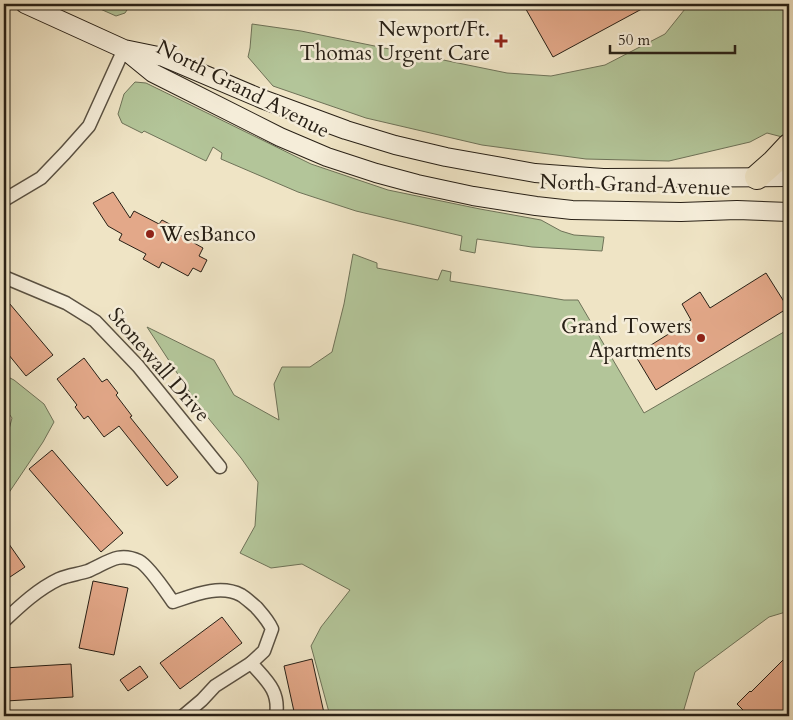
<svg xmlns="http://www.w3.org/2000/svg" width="793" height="720" viewBox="0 0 793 720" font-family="Cardo,serif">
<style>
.green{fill:#b3c599;stroke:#6e7258}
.building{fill:#e3a889;stroke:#282016}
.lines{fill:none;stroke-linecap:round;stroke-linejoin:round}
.street-casing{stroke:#5a5142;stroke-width:15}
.secondary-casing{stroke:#282016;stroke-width:20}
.highway-casing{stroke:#282016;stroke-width:26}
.street{stroke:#f5edd9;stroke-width:12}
.secondary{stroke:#f5edd9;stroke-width:18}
.highway{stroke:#efe4c5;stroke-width:24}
.poi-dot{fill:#8f2418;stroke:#f5edd9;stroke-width:2}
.labels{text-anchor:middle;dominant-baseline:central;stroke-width:5;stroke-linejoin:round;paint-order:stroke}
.poi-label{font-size:21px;fill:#282016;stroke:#f5edd9;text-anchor:end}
.street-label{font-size:21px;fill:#282016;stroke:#f5edd9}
</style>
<rect width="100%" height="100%" fill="#efe4c5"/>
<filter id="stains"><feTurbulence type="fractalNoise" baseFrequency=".004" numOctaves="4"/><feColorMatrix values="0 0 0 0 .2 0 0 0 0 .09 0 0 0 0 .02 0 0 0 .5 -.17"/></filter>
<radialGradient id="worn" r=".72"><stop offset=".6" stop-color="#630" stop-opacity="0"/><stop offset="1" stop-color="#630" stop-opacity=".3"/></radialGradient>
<g class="green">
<polygon points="89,4 131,4 125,13 116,16"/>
<polygon points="689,4 789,4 789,131 786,138 767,133 750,142 669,161 586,159 482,145 366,118 273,86 248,57 250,48 252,24 301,31 507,73 551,76 605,65 665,34"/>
<polygon points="135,82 146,83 311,164 388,190 480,209 541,220 561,231 574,235 604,237 602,251 532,247 477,239 475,253 460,250 462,236 356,211 298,192 221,159 222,153 213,147 206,161 144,131 142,133 122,123 118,114 124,94"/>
<polygon points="353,254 377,263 377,268 438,280 442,270 451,272 450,281 564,300 578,300 644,413 789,329 789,611 769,617 695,672 682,716 330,716 311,646 321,627 350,590 302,564 271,568 240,553 255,526 258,482 241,458 200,408 147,327 214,360 234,395 279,420 274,384 282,367 310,367 332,352 344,304"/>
<polygon points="4,375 14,380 44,404 54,422 43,442 4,500 4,448 12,418 4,407"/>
</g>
<g class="building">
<polygon points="523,4 651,4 553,57"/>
<polygon points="113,192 130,218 134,211 159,224 162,220 181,230 178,234 203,248 199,256 207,260 201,272 193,268 188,276 162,262 159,268 143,259 146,254 119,240 122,234 108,226 93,203"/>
<polygon points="766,273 788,308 656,390 635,355 691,320 682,304 700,292 710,308"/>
<polygon points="4,297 53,355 26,376 4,349"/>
<polygon points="84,358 102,382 107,379 118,393 116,395 132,416 130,417 178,477 167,486 119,426 104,437 88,416 84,419 75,407 77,405 57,379"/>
<polygon points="52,450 123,533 101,552 29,469"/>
<polygon points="4,537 25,567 4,581"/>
<polygon points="93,581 128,588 114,655 79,648"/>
<polygon points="222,617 242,643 180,689 160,663"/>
<polygon points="789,654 789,716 749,716 737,704 750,691 751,692"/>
<polygon points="312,659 324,713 309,716 295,716 284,666"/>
<polygon points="71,664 73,697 6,701 4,668"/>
<polygon points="140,666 148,677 128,691 120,680"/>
</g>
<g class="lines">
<defs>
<g id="street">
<polyline points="4,200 41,178 65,153 89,126 124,49"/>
<polyline points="4,277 66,303 95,321 138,366 220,467"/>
<path d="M4,621C21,605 38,589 59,579C68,575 79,574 88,571C107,563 118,551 139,561C149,566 166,592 173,602C194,595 220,584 241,595C246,598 251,603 256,607C262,614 268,620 272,629L264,651L251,663"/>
<path d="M183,716L202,700L215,686L251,663C267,681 280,691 276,716"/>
</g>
<g id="secondary">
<polyline points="25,4 124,49 163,57 262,99 346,130 395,145 446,157 535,173 603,178 789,177"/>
<polyline points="126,51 153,73 280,137 327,157 376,173 417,184 473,196 536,206 572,210 681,212 737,210 789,212"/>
</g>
<polyline id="highway" points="757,177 774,162 789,146"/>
</defs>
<use href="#street" class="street-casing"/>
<use href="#secondary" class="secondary-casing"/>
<use href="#highway" class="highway-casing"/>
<use href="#street" class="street"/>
<use href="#secondary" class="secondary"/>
<use href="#highway" class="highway"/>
</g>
<g class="poi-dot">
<path d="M498.5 33.5h5v5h5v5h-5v5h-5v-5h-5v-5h5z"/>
<circle cx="150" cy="234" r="5"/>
<circle cx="701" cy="338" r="5"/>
</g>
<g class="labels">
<g class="poi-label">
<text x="490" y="29">Newport/Ft.<tspan x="490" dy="24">Thomas Urgent Care</tspan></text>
<text x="160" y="234" text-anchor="start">WesBanco</text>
<text x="691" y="326">Grand Towers<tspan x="691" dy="24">Apartments</tspan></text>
</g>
<g class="street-label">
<text transform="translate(243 89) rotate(27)">North Grand Avenue</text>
<text transform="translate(635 185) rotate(2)">North Grand Avenue</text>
<text transform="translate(159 365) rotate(49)">Stonewall Drive</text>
</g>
</g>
<rect width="793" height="720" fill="none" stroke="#efe4c5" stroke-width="20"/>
<rect x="5" y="5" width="783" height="710" fill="none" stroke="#282016" stroke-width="2.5"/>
<rect x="10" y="10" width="773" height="700" fill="none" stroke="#282016"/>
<path d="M610 45v8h125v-8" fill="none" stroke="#282016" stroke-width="2.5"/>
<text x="618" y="45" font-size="15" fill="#282016" stroke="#f5edd9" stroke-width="4" paint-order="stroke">50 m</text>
<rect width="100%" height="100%" filter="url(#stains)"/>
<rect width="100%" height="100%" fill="url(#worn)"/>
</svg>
